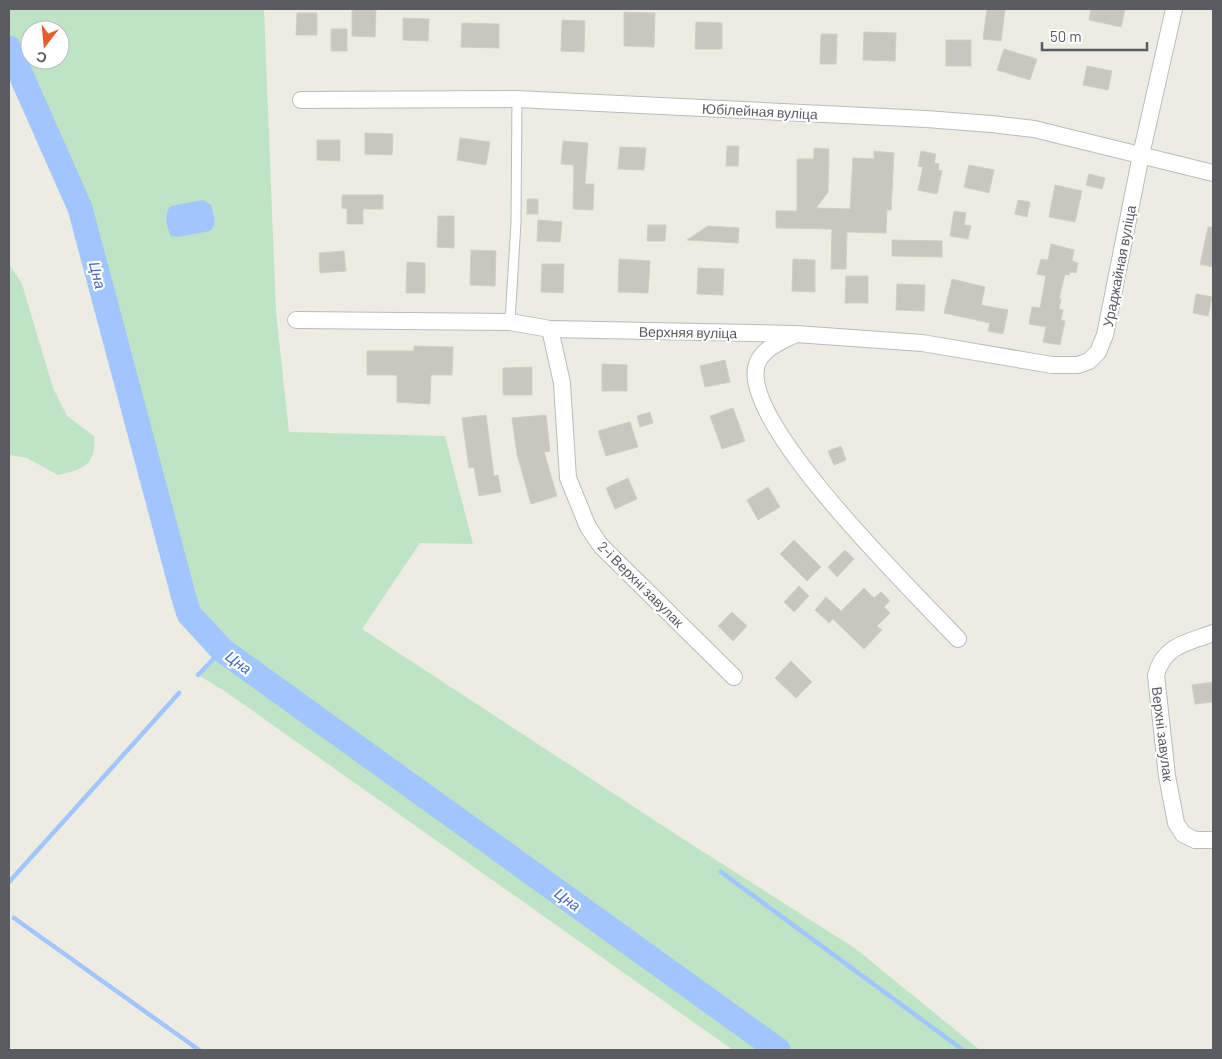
<svg xmlns="http://www.w3.org/2000/svg" width="1222" height="1059" viewBox="0 0 1222 1059" font-family="Barlow,sans-serif">
<style>
.green{fill:#bee4c5;fill-rule:evenodd}
.water{fill:#a1c5fe}
.lines{fill:none;stroke-linecap:round;stroke-linejoin:round}
.stream{stroke:#a1c5fe;stroke-width:4.5}
.river{stroke:#a1c5fe;stroke-width:25}
.building{fill:#c8c6bf;stroke:#d1cfc0}
.service-casing{stroke:#babbc0;stroke-width:11}
.minor-casing{stroke:#babbc0;stroke-width:18}
.service{stroke:#fff;stroke-width:9}
.minor{stroke:#fff;stroke-width:16}
.labels{text-anchor:middle;dominant-baseline:central;stroke-width:4.5;stroke-linejoin:round;paint-order:stroke}
.street-label{font-size:14px;fill:#5a5c62;stroke:#fff}
.water-label{font-size:15px;font-style:italic;fill:#446bc1;stroke:#fff}
</style>
<rect width="100%" height="100%" fill="#edece2"/>
<g class="green">
<path d="M9,9H264L276,312L289,432L445,436L473,544L420,543L362,629L677,835L856,949L980,1050H733L226,692L198,675L222,649L189,614L184,598L80,208L9,48ZM30,30H60V60H30Z"/>
<path d="M9,264L22,284L53,388L67,416L94,436C97,464 83,470 58,475L27,458L9,455Z"/>
</g>
<path class="water" d="M203,200L211,205C213,214 218,224 210,231L177,237L171,236C167,229 163,213 171,206Z"/>
<g class="lines">
<g class="stream">
<polyline points="198,675 222,650"/>
<polyline points="721,872 963,1050"/>
<polyline points="9,882 179,693"/>
<polyline points="14,918 199,1050"/>
</g>
<polyline class="river" points="9,48 80,208 184,598 189,614 222,650 778,1050"/>
</g>
<g class="building">
<polygon points="352,9 376,9 375,37 352,36"/>
<polygon points="987,9 1005,9 1001,41 983,39"/>
<polygon points="1091,9 1125,9 1121,27 1089,20"/>
<polygon points="624,12 655,13 654,47 624,46"/>
<polygon points="297,13 317,13 317,35 296,35"/>
<polygon points="403,18 429,19 428,41 403,40"/>
<polygon points="562,20 585,21 584,52 561,51"/>
<polygon points="696,22 722,23 722,49 695,49"/>
<polygon points="462,23 499,24 499,48 461,47"/>
<rect x="331" y="29" width="16" height="22"/>
<polygon points="864,32 896,33 895,61 863,60"/>
<polygon points="821,34 837,34 836,64 820,64"/>
<rect x="946" y="40" width="25" height="26"/>
<polygon points="1004,49 1037,59 1030,80 997,70"/>
<polygon points="1087,66 1112,71 1108,90 1083,85"/>
<polygon points="365,133 393,134 392,155 365,154"/>
<polygon points="460,138 490,142 486,165 457,160"/>
<polygon points="317,140 340,140 340,161 317,160"/>
<polygon points="563,141 588,143 585,184 594,184 593,210 573,209 574,165 561,164"/>
<polygon points="727,146 739,146 738,166 726,166"/>
<polygon points="620,147 646,148 644,170 618,169"/>
<polygon points="814,148 829,149 828,192 816,208 850,209 853,158 874,159 874,151 894,153 891,210 887,210 886,233 847,232 846,269 831,269 832,229 776,228 776,211 797,211 797,159 814,159"/>
<polygon points="921,151 936,154 934,163 939,164 938,170 942,171 937,194 918,190 923,167 918,166"/>
<polygon points="969,165 994,170 989,193 964,187"/>
<polygon points="1089,174 1105,178 1102,189 1086,185"/>
<polygon points="1055,185 1082,191 1075,222 1049,217"/>
<polygon points="342,195 383,195 383,209 363,209 363,224 347,224 347,209 342,208"/>
<rect x="527" y="199" width="11" height="15"/>
<polygon points="1018,200 1030,202 1027,217 1015,214"/>
<polygon points="954,211 966,213 964,225 971,226 968,239 950,236"/>
<polygon points="438,216 454,216 454,248 437,247"/>
<polygon points="538,220 562,222 560,242 537,241"/>
<polygon points="648,225 666,225 665,241 647,241"/>
<polygon points="708,226 739,228 738,243 687,240"/>
<polygon points="1208,227 1213,227 1213,267 1200,264"/>
<polygon points="892,240 942,241 942,257 892,256"/>
<polygon points="1051,244 1074,250 1072,261 1078,263 1076,273 1070,272 1069,275 1065,274 1059,298 1061,299 1059,309 1063,310 1061,320 1065,321 1060,345 1043,342 1046,327 1029,324 1032,307 1040,308 1046,276 1037,274 1041,259 1048,260"/>
<polygon points="471,250 496,251 495,286 470,285"/>
<polygon points="344,251 346,271 320,273 319,253"/>
<polygon points="619,259 650,261 648,293 618,292"/>
<polygon points="793,259 815,260 815,292 792,291"/>
<polygon points="407,262 425,263 425,293 406,293"/>
<polygon points="542,264 564,264 563,293 541,292"/>
<polygon points="698,268 724,269 723,295 697,294"/>
<polygon points="846,276 868,276 868,303 845,303"/>
<polygon points="952,279 985,287 981,305 1008,310 1003,334 988,331 990,323 944,313"/>
<polygon points="897,284 925,285 924,311 896,310"/>
<polygon points="1196,294 1212,297 1208,316 1193,313"/>
<polygon points="414,346 453,347 452,375 431,375 430,404 397,402 397,375 367,375 367,351 414,351"/>
<polygon points="725,360 730,382 705,387 700,366"/>
<polygon points="602,364 627,365 627,391 602,391"/>
<polygon points="532,367 532,395 503,395 503,368"/>
<polygon points="733,408 745,441 722,449 710,416"/>
<polygon points="650,412 653,423 640,427 637,416"/>
<polygon points="486,415 494,476 498,475 501,492 479,496 474,467 469,468 462,418"/>
<polygon points="546,415 550,451 544,452 557,496 531,504 517,454 512,418"/>
<polygon points="630,422 638,447 606,456 598,431"/>
<polygon points="841,446 846,460 834,465 828,451"/>
<polygon points="628,478 637,499 615,509 606,488"/>
<polygon points="768,487 780,507 758,520 747,500"/>
<polygon points="794,540 821,567 807,581 780,554"/>
<polygon points="845,550 854,559 837,577 828,567"/>
<polygon points="799,586 809,596 794,612 784,602"/>
<polygon points="864,588 874,598 881,592 890,601 884,607 890,613 877,626 882,630 864,649 833,619 829,623 815,610 826,597 841,611"/>
<polygon points="732,612 747,626 733,641 718,626"/>
<polygon points="791,661 812,682 796,698 775,678"/>
<polygon points="1213,682 1213,702 1195,704 1192,685"/>
</g>
<g class="lines">
<defs>
<polyline id="service" points="510,322 516,222 517,99"/>
<g id="minor">
<polyline points="301,100 517,99 926,119 991,124 1034,129 1213,173"/>
<polyline points="296,320 510,322 550,329 796,334 922,343 1052,365 1078,365 1089,361 1098,352 1105,335 1141,155 1174,9"/>
<polyline points="550,329 562,383 568,478 588,527 601,546 734,677"/>
<path d="M794,335C780,342 759,350 756,368C745,428 915,593 958,639"/>
<path d="M1213,633C1187,643 1164,645 1156,675L1167,776L1176,823L1183,834L1195,840H1213"/>
</g>
</defs>
<use href="#service" class="service-casing"/>
<use href="#minor" class="minor-casing"/>
<use href="#service" class="service"/>
<use href="#minor" class="minor"/>
</g>
<g class="labels">
<g class="street-label">
<text transform="translate(760 111) rotate(3)">Юбілейная вуліца</text>
<text transform="translate(1119 266) rotate(-79)">Ураджайная вуліца</text>
<text transform="translate(688 332) rotate(1)">Верхняя вуліца</text>
<text transform="translate(641 584) rotate(45)">2-і Верхні завулак</text>
<text transform="translate(1163 734) rotate(83)">Верхні завулак</text>
</g>
<g class="water-label">
<text transform="translate(98 275) rotate(75)">Цна</text>
<text transform="translate(239 662) rotate(36)">Цна</text>
<text transform="translate(568 899) rotate(36)">Цна</text>
</g>
</g>
<rect width="1222" height="1059" fill="none" stroke="#5a5c62" stroke-width="20"/>
<g transform="translate(45 45) rotate(196)"><circle r="24" fill="#ffffff" stroke="#bdbec0"/>
<path d="M0-4L9 19L0 12L-9 19Z" fill="#e65d2f"/>
<text y="-8" font-size="14" font-weight="bold" text-anchor="middle" fill="#5a5c62">С</text>
</g>
<path d="M1042 42v8h105v-8" fill="none" stroke="#5a5c62" stroke-width="2.5"/>
<text x="1050" y="42" font-size="15" fill="#5a5c62" stroke="#ffffff" stroke-width="4" paint-order="stroke">50 m</text>
</svg>
